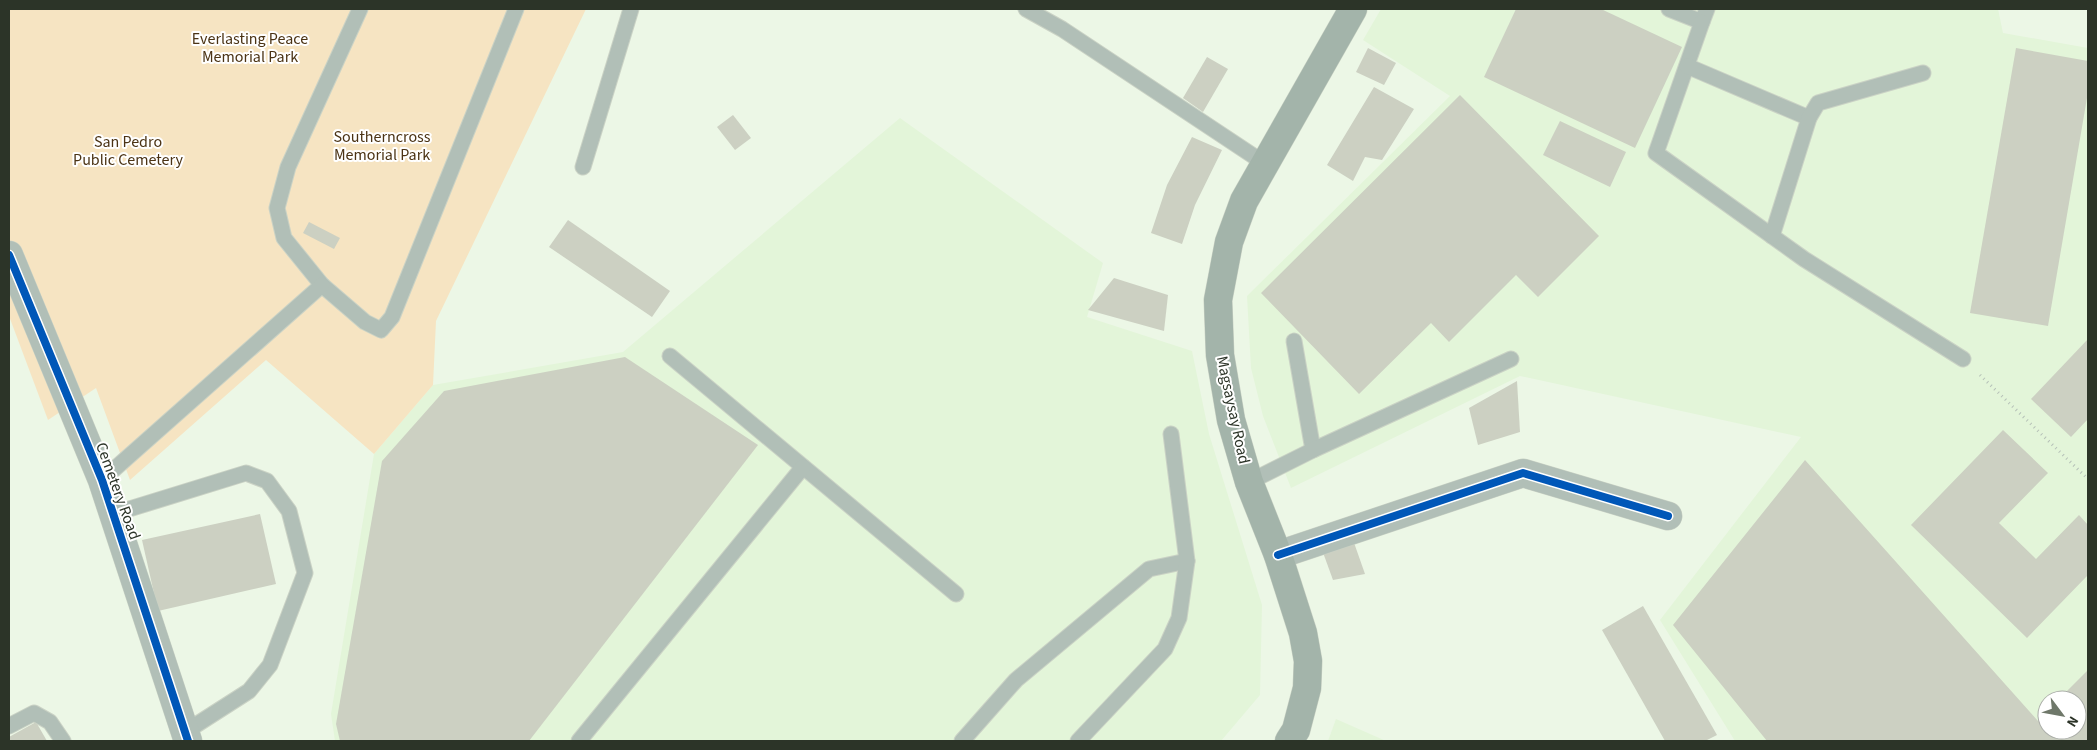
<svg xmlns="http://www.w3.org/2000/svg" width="2097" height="750" viewBox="0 0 2097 750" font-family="'Source Sans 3',sans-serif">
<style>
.built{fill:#e3f5d9;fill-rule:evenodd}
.green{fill:#f6e4c2}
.building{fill:#ccd0c2}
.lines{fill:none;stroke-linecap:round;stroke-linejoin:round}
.service-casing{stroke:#cad2c5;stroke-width:17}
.minor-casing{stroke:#cad2c5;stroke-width:29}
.secondary-casing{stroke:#cad2c5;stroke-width:29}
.path{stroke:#b6c1b8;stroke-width:3;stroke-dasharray:1 4;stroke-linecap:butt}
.service{stroke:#b1bfb7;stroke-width:15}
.minor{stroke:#b1bfb7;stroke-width:28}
.secondary{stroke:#a3b4aa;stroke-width:28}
.cycleway-casing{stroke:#fff;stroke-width:11}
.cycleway{stroke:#0057b8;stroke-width:8}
.labels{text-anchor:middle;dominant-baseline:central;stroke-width:4;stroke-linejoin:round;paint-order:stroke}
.park-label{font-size:16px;fill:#4b3314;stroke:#fff}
.street-label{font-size:16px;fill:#2c3428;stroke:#fff}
</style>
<rect width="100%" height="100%" fill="#ecf7e6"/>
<g class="built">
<path d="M1381,9H1998L2003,33L2088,48V741H1735L1660,620L1801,437L1520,376L1291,488L1263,416L1251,368L1247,296L1450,96L1363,40ZM2047,700H2077V730H2047Z"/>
<polygon points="900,118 1103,263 1087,317 1192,351 1209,434 1262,605 1260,695 1221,741 594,741 584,738 581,741 335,741 331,714 374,454 433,385 623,352"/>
<polygon points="1336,719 1386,741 1328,741"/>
</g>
<polygon class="green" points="9,9 586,9 436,321 433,385 374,454 266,360 130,480 96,388 48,420 9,316"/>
<g class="building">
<polygon points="1516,9 1601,9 1682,47 1635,148 1484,77"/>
<polygon points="1368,48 1396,63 1384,85 1356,72"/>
<polygon points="2016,48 2088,61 2088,92 2048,326 1970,313"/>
<polygon points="1207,57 1228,69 1203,112 1183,98"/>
<polygon points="1374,87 1414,109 1382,160 1365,157 1353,181 1327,165"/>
<polygon points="1460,95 1599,236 1538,297 1516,275 1449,342 1431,323 1359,394 1261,293"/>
<polygon points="733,115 751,138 735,150 717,127"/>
<polygon points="1560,121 1626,152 1610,187 1543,155"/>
<polygon points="1192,137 1222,150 1195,205 1182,244 1151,233 1167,185"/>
<polygon points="568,220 670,291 652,317 549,247"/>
<polygon points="309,222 340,238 334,249 303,233"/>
<polygon points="1114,278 1168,295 1164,331 1088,310"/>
<polygon points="2088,339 2088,419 2071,437 2031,399"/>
<polygon points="625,357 758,445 529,741 340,741 336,724 382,461 444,391"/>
<polygon points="1517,381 1520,432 1478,445 1469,408"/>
<polygon points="2003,430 2048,473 1999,523 2036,559 2079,515 2088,525 2088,575 2027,638 1911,525"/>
<polygon points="1805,460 2038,721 2047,711 2047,730 2077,730 2077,700 2058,700 2088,670 2088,741 1767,741 1673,625"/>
<polygon points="260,514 276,584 158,611 142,540"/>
<polygon points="1352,537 1365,574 1333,580 1321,547"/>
<polygon points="1643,606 1717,735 1705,741 1665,741 1602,630"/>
<polygon points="36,722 47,741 9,741 9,737"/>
</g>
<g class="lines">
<defs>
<g id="service">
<polyline points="360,9 288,167 277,208 284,238 322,285 365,322 381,330 392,317 516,9"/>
<polyline points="1026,9 1062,29 1264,163"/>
<polyline points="1669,9 1702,22 1707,9"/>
<polyline points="1702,22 1656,153 1804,259 1963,359"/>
<polyline points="1687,66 1809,118"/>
<polyline points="583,167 631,9"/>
<polyline points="1772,236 1809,118 1818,103 1923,73"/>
<polyline points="1294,341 1313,450"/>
<polyline points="670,356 956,594"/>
<polyline points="102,480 322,285"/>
<polyline points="1249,482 1313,450 1511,359"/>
<polyline points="113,514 246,473 267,481 289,511 305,573 270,665 249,691 185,732"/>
<polyline points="9,726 34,713 50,722 63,741"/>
<polyline points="579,741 803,467"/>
<polyline points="962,741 1016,680 1149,569 1187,561"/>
<polyline points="1078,741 1165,649 1179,618 1187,561 1171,434"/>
</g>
<g id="minor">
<polyline points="9,255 102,480 188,741"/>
<polyline points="1278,555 1523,473 1668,516"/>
</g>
<polyline id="secondary" points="1289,741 1296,730 1307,688 1308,661 1303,633 1278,555 1249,482 1231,420 1220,355 1218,300 1229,242 1244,201 1353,9"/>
</defs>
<use href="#service" class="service-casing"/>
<use href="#minor" class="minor-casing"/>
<use href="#secondary" class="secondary-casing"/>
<polyline class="path" points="1980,375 2088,479"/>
<use href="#service" class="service"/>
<use href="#minor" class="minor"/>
<use href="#secondary" class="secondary"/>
<defs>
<g id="cycleway">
<polyline points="9,255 102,480 188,741"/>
<polyline points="1278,555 1523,473 1668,516"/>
</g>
</defs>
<use href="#cycleway" class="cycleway-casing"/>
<use href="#cycleway" class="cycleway"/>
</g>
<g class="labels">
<g class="park-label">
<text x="250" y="39">Everlasting Peace<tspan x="250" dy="18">Memorial Park</tspan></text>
<text x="382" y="137">Southerncross<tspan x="382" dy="18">Memorial Park</tspan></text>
<text x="128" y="142">San Pedro<tspan x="128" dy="18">Public Cemetery</tspan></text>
</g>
<g class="street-label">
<text transform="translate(1233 410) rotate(78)">Magsaysay Road</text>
<text transform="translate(118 491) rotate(70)">Cemetery Road</text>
</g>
</g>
<rect width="2097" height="750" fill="none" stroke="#2c3428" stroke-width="20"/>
<g transform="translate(2062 715) rotate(122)"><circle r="24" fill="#ffffff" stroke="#abaea9"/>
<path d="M0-4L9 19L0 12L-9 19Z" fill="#6f786a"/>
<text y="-8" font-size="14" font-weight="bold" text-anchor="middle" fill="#2c3428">N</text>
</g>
</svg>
